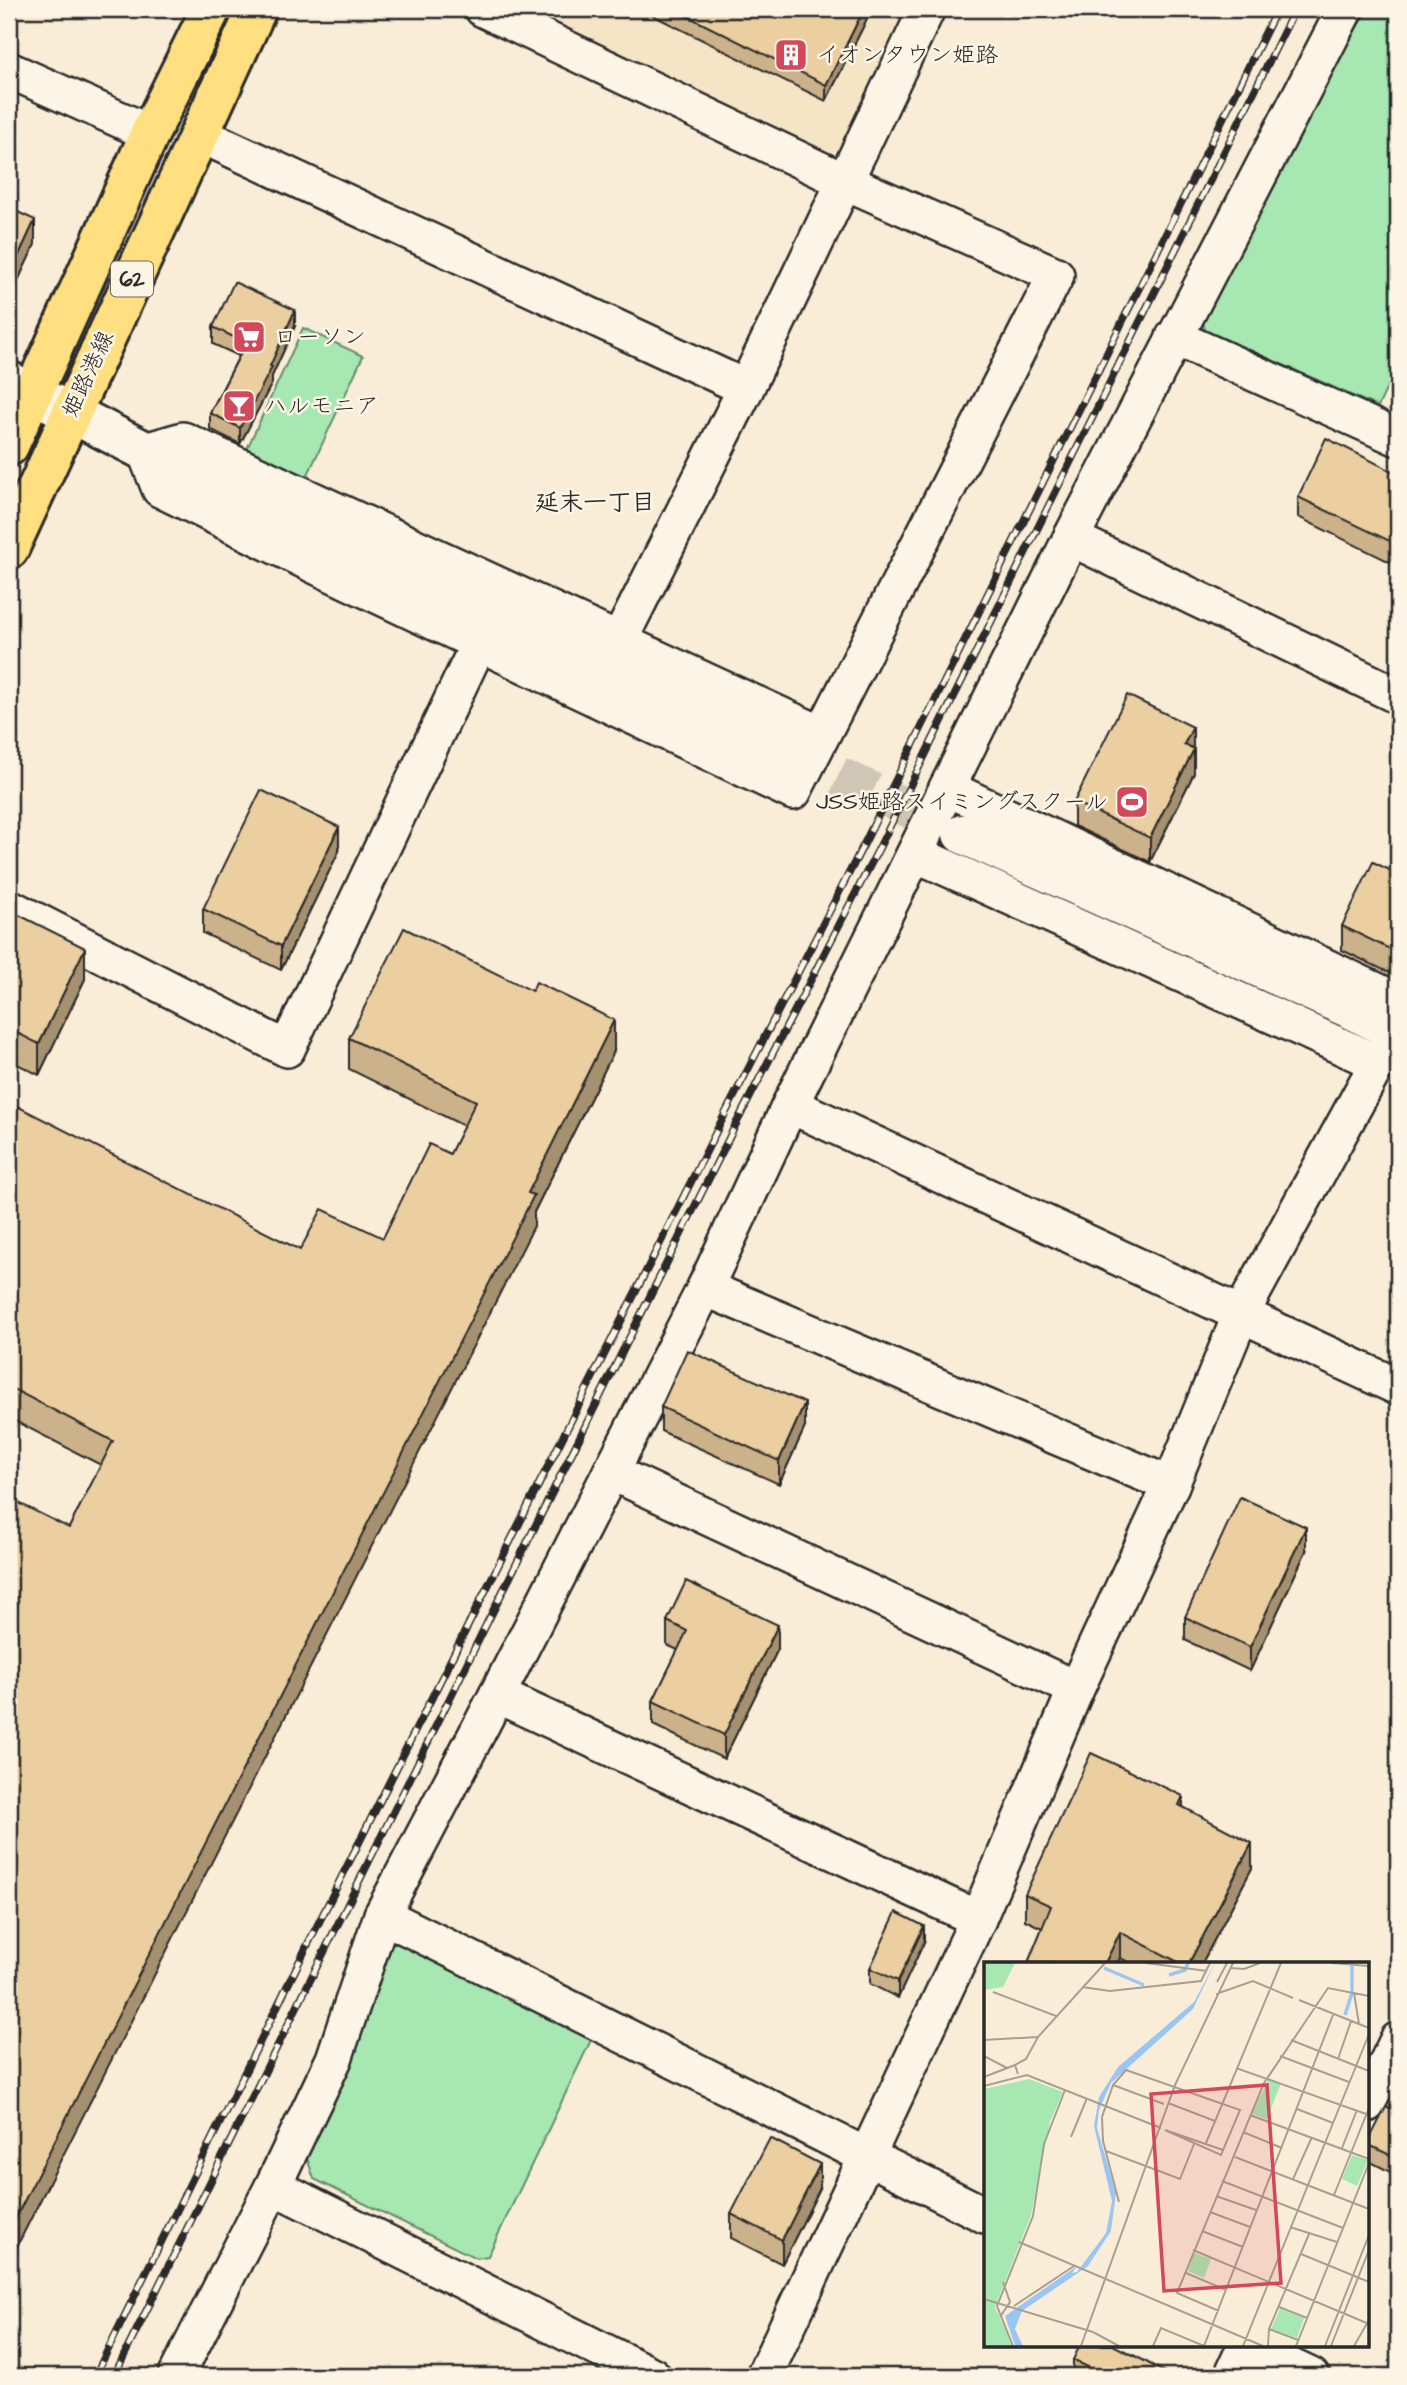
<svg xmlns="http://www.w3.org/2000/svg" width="1407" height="2385" viewBox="0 0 1407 2385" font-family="'Architects Daughter','Klee One',sans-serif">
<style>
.built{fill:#f5e4c6}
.green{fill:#a7e8b2;stroke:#698a6e;stroke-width:2}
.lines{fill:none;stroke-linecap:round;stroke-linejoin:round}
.secondary-tunnel{stroke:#d0c6b5;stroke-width:38;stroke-dasharray:38 19;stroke-linecap:butt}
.street-casing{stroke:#2b2b2b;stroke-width:40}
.secondary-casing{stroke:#2b2b2b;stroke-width:44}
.primary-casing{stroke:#2b2b2b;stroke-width:44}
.street{stroke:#fcf5e5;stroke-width:35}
.secondary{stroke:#fcf5e5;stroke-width:38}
.primary{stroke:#ffdf80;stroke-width:38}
.rail-casing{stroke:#2b2b2b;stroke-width:8}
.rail{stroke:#fcf5e5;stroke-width:5;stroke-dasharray:16;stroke-linecap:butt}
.wall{fill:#cbb28a;stroke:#2b2b2b;stroke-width:2}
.shaded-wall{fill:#a59170;stroke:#2b2b2b;stroke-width:2}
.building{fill:#eccfa0;stroke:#2b2b2b;stroke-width:2}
.labels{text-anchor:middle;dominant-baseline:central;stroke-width:5;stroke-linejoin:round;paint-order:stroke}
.shield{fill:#fcf5e5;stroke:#6a6863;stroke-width:2}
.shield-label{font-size:21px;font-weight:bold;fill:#2b2b2b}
.poi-label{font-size:23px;fill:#2b2b2b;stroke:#fcf5e5;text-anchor:start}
.street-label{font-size:23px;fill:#2b2b2b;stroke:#fcf5e5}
.neighbourhood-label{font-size:24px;font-weight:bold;fill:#2b2b2b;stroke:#fcf5e5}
.inset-river{fill:none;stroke:#9bc6f4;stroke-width:3.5}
.inset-road{fill:none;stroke:#a79f92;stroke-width:2}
.view{fill:#d1495b;fill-opacity:0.15;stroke:#d1495b;stroke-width:3.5}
.inset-edge{fill:none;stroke:#2b2b2b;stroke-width:3.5}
</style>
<rect width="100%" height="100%" fill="#f9edd7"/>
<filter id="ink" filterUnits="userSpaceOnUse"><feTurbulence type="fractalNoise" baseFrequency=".0143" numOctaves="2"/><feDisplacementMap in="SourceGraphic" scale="14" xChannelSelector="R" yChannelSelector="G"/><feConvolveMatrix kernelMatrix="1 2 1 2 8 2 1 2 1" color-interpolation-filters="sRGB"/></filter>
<g filter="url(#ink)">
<polygon class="built" points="522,9 910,9 840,149 828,154"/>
<g class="green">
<polygon points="1369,9 1398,9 1398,364 1378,407 1205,330 1200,310 1330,67"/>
<polygon points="303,328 363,356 305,481 245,453"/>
<polygon points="396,1942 591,2040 488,2256 476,2258 314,2179 306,2155 383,1948"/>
</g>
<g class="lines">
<polyline class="secondary-tunnel" points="787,751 962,834"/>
<defs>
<g id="street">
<polyline points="483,9 844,181 1056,275 793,792 318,567 160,489 145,451 183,440 821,734"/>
<polyline points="9,70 150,133"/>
<polyline points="199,134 746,388"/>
<polyline points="1174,337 1398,438"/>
<polyline points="1071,538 1398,696"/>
<polyline points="619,641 746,388 927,9"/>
<polyline points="947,788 1398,1001"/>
<polyline points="916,854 1378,1063"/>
<polyline points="9,907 287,1049 479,643"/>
<polyline points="790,1105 1398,1387"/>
<polyline points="705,1288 1171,1485"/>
<polyline points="611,1472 1076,1689"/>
<polyline points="497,1695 978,1919"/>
<polyline points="382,1915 985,2215"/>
<polyline points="1367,2104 1398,2040"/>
<polyline points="273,2186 653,2376"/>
<polyline points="1245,2345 1311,2376"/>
<polyline points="176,2376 273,2186 334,2059 382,1915 497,1695 705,1288 790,1105 1071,538 1345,9"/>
<polyline points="764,2376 978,1919 1076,1689 1171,1485 1241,1314 1395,1031"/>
<polyline points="1232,2376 1246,2345"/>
</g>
<g id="secondary">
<polyline points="9,381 145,451 787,751"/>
<polyline points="962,834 1350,1009 1398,1033"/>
</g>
<g id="primary">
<polyline points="9,446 150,133 211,9"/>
<polyline points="9,549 257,9"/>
</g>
</defs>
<use href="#street" class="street-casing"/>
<use href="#secondary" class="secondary-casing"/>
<use href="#primary" class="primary-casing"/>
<use href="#street" class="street"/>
<use href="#secondary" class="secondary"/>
<use href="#primary" class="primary"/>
<defs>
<g id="rail">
<polyline points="95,2376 307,1946 723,1118 865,842 1277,9"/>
<polyline points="114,2376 487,1623 736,1124 878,850 1295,9"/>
</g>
</defs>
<use href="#rail" class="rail-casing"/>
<use href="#rail" class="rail"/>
</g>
<g class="wall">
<polygon points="640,9 872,9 826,101"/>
<polygon points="9,208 35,244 15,287 9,284"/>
<polygon points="295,326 272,376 272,383 240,444 210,429 210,413 239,356 213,344 213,327"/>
<polygon points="1398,474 1398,566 1298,517 1298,497"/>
<polygon points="1193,748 1194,773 1150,862 1074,826 1074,802"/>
<polygon points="339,851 281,970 203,933 203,909"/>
<polygon points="1398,874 1398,977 1342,950 1342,926"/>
<polygon points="9,910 85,979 39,1075 9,1060"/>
<polygon points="349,1038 614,1051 534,1212 534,1226 69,1528 101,1465 9,1418 9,1106 300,1250 383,1238 450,1154 464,1126 349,1069"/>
<polygon points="661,1407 805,1427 779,1484 661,1431"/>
<polygon points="1306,1551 1250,1671 1185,1640 1185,1617"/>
<polygon points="667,1621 778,1649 724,1759 653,1725 653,1701 678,1650 667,1645"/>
<polygon points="1183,1807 1252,1868 1202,1963 1131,1963 1120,1958 1117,1963 1028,1963 1042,1928 1025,1920 1025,1894"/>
<polygon points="924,1942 898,1998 870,1984 870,1968"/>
<polygon points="1398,2113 1398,2176 1367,2160 1367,2144"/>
<polygon points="820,2188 782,2264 731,2238 731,2214"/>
<polygon points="1073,2360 1172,2376 1073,2376"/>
</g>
<g class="shaded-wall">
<polygon points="864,9 872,9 826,101 826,85"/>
<polygon points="35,220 35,244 15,287 15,263"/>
<polygon points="295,310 295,326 272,376 272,383 240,444 240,428"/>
<polygon points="1193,727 1193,751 1184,744"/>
<polygon points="1194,749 1194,773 1150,862 1150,838"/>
<polygon points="339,827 339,851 281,970 281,946"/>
<polygon points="85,948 85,979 39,1075 39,1044"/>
<polygon points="614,1020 614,1051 534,1212 534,1226 9,2262 9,2231"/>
<polygon points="805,1403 805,1427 779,1484 779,1461"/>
<polygon points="1306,1527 1306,1551 1250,1671 1250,1647"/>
<polygon points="778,1625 778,1649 724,1759 724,1735"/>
<polygon points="1183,1796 1183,1822 1179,1805"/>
<polygon points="1252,1843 1252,1868 1202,1963 1189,1963"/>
<polygon points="924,1926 924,1942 898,1998 898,1981"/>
<polygon points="1120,1932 1120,1958 1117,1963 1105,1963"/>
<polygon points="820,2164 820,2188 782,2264 782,2240"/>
</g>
<g class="building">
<polygon points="673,9 864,9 826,85"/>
<polygon points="9,208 35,220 15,263 9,260"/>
<polygon points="234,282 295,310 270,366 272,367 240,428 210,413 246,343 213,327"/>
<polygon points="1326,438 1398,474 1398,545 1298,497"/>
<polygon points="1127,695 1193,727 1184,744 1194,749 1150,838 1074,802"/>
<polygon points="261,790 339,827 281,946 203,909"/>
<polygon points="1373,862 1398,874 1398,953 1342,926"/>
<polygon points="9,910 85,948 39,1044 9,1029"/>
<polygon points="404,928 532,991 536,982 614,1020 528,1193 534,1195 9,2231 9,1498 69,1528 113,1441 9,1387 9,1106 15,1109 17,1106 300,1250 322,1209 383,1238 429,1144 450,1154 476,1101 349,1038"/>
<polygon points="687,1350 805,1403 779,1461 661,1407"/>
<polygon points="1240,1497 1306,1527 1250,1647 1185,1617"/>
<polygon points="686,1581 778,1625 724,1735 653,1701 687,1631 667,1621"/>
<polygon points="1091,1753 1183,1796 1179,1805 1252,1843 1189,1963 1180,1963 1120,1932 1105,1963 1028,1963 1051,1906 1025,1894"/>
<polygon points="896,1912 924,1926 898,1981 870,1968"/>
<polygon points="1386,2107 1398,2113 1398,2159 1367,2144"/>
<polygon points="770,2138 820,2164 782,2240 731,2214"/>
<polygon points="1080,2345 1113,2345 1137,2357 1172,2376 1107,2376 1073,2360"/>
</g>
</g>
<defs>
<symbol id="building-square" viewBox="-11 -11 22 22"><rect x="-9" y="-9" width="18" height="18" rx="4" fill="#d1495b" stroke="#fcf5e5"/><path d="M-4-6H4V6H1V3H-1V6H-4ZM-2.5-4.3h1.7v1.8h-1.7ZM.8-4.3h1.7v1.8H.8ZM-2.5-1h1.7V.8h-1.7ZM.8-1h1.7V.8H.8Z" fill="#fff"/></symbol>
<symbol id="supermarket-square" viewBox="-11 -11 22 22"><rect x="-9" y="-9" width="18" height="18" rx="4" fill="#d1495b" stroke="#fcf5e5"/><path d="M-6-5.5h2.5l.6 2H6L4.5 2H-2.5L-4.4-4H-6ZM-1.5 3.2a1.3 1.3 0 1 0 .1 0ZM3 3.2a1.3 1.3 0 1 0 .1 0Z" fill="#fff"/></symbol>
<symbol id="bar-square" viewBox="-11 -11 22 22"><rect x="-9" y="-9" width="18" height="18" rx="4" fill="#d1495b" stroke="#fcf5e5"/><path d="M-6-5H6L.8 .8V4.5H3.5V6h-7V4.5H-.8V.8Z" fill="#fff"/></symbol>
<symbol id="stadium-square" viewBox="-11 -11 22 22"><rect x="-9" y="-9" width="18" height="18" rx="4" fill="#d1495b" stroke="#fcf5e5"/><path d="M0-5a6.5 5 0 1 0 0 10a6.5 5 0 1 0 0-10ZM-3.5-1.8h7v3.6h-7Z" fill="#fff"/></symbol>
</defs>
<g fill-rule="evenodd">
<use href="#building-square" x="772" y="36" width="38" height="38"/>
<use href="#supermarket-square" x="230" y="318" width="38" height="38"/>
<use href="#bar-square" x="220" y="387" width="38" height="38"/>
<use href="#stadium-square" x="1113" y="783" width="38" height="38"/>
</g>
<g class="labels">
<rect class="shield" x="111" y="261.5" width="42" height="35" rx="5"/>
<g class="shield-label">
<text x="132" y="279">62</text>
</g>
<g class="poi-label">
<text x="816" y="55">イオンタウン姫路</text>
<text x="274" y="337">ローソン</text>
<text x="264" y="406">ハルモニア</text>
<text x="1108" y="802" text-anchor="end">JSS姫路スイミングスクール</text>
</g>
<g class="street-label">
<text transform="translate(88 374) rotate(-65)">姫路港線</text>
</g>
<g class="neighbourhood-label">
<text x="595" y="503">延末一丁目</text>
</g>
</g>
<g transform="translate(984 1962)">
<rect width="385" height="385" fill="#f9edd7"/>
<path d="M0,1H31L19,25L0,28ZM285,116L297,121L283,157L268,152ZM45,117L79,130L66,160L47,253L11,345L29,384H0V127ZM368,193L384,198L373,224L358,217ZM210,291L227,297L220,316L204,309ZM296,347L320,356L313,376L287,367Z" fill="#a7e8b2"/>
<path d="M231,1L209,47L127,121L115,148L113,166L132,231L127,269L104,304L38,349L31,367L39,384H31L21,354L93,304L88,311L93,310L122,271L128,239L110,164L115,135L134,105L210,40Z" fill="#9bc6f4"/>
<path class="inset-river" d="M120,6L160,23M185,13L201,8L204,1M361,53L368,31V4"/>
<path class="inset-road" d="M162,1L223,9M348,1L385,4M246,6L260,7L276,1M233,20L243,1M98,25L126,29L217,19L226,1M9,30L72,54M370,31L375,62M232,32L269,19L309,36M315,38L385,66M0,78L54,75L121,1M307,78L385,109M0,94L23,106M296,94L365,120M354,97L367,59M252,106L385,153M34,112L31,103L42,97L54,75M0,115L31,103M129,123L180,142M0,124L43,113L177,166M184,141L231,159M313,147L349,161M266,153L385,197M181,168L239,188M259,170L298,186M87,175L103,136M222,181L297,1M358,186L373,148M122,189L196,217L210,182M251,195L385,247M309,217L328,175M238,219L359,266M350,233L385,146M232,234L272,248M135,240L119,179L118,155L129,123L142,108L256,148L237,193L181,168M226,250L266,265M306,265L353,280M218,269L259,285M35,280L279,384M209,288L385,362M317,292L385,320M202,311L242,328M0,337L109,370L135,384M30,344L90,304M295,345L323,356M235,349L193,331L280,121L344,26L385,34M16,355L26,340L19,320M285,367L314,378M29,384L13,344L49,254L60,182L81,128M97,384L191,123L249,1M169,384L177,366L220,384L349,53M259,384L385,72M284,384L285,367L325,272M312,384L385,201M341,384L385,273M347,384L385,288M370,384L385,358"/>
<path class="view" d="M283,123L297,321L180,329L167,132Z"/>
<rect width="385" height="385" class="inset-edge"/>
</g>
<rect width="1407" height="2385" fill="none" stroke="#fcf5e5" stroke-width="35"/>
<rect x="18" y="18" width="1372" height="2350" fill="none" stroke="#2b2b2b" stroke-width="2.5" filter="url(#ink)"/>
</svg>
